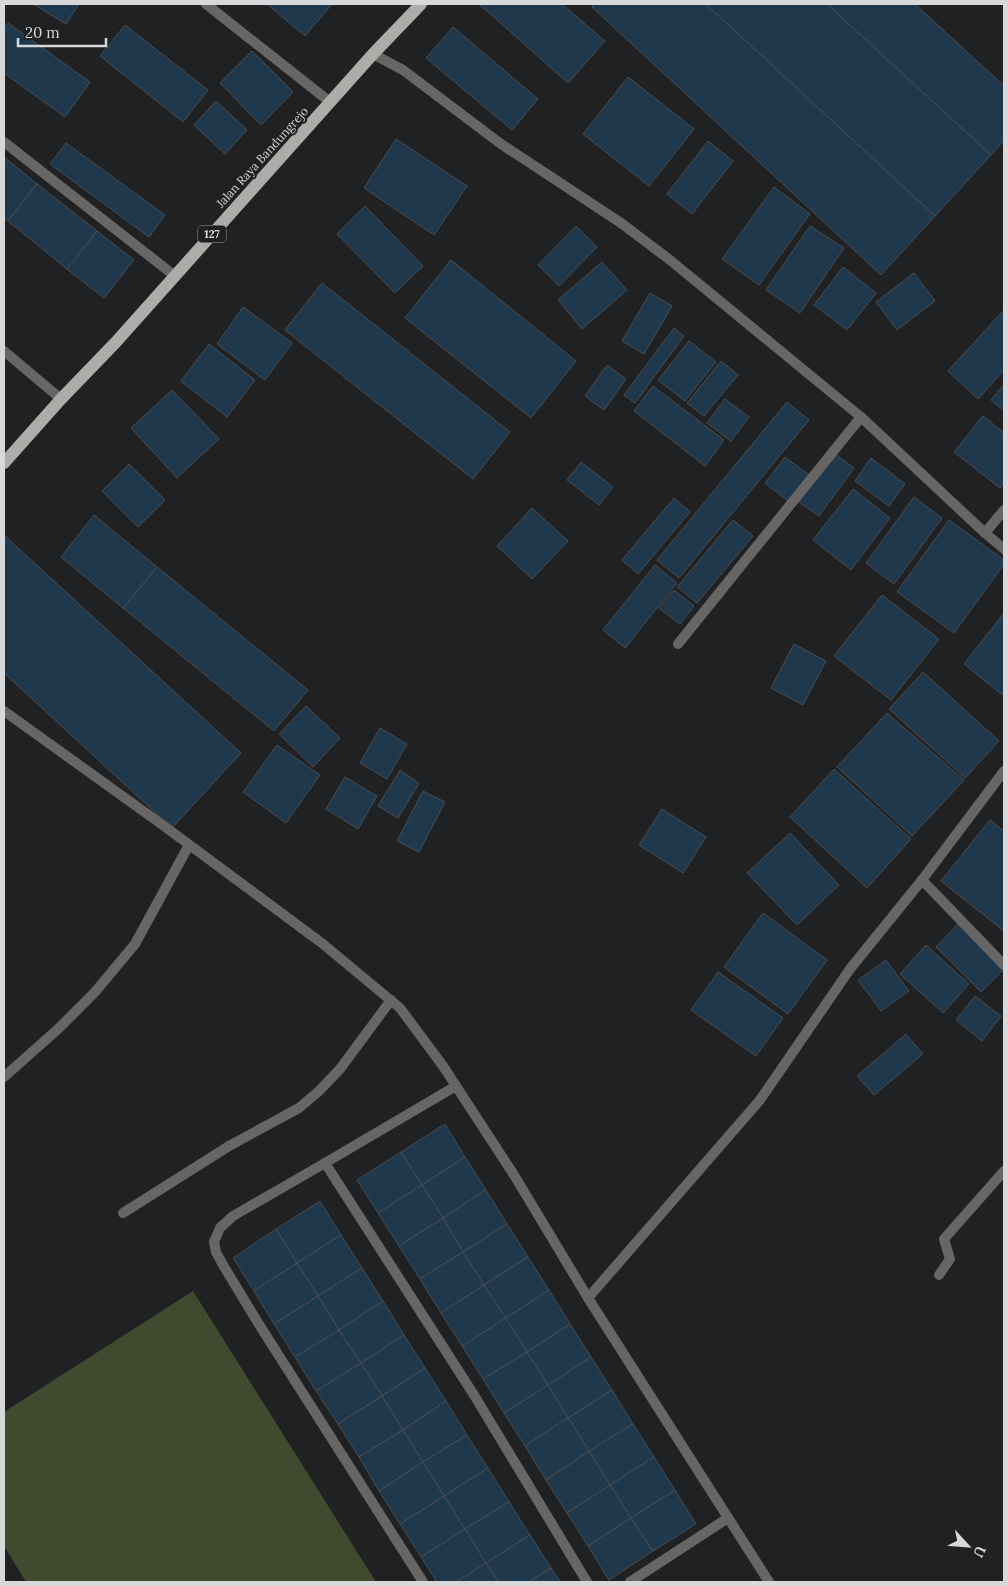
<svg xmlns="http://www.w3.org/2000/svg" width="1008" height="1586" viewBox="0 0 1008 1586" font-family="Lora,serif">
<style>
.green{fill:#41492f}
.building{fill:#1f384c;stroke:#4b4e50}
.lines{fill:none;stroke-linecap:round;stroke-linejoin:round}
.service{stroke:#676664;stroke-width:10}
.minor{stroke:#676664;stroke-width:10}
.primary{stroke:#aeaca9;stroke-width:12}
.labels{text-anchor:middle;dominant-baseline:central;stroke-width:4;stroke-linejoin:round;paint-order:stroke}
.shield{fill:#1f2123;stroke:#9fa1a3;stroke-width:1}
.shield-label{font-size:11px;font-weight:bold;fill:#d6d8da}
.street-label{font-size:12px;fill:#d6d8da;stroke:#1f2123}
</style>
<rect width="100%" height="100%" fill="#1f2123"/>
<polygon class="green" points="193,1291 376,1582 26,1582 4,1546 4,1412"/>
<g class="building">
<polygon points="33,4 79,4 66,24"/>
<polygon points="267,4 332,4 305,36"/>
<polygon points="479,4 562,4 605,41 568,83"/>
<polygon points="595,4 706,4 935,216 881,275 592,7"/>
<polygon points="706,4 827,4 991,155 935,216"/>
<polygon points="827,4 915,4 1004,86 1004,140 991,155"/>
<polygon points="8,23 90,82 65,117 4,73 4,28"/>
<polygon points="125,25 208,90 183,122 100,56"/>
<polygon points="453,27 538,99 512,130 426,58"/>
<polygon points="252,51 293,92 261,125 220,83"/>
<polygon points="628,77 694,129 649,186 583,134"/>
<polygon points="216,101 247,130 225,154 194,125"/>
<polygon points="396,139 467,186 434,235 364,188"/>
<polygon points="708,141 733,161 692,214 667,194"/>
<polygon points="66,143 165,215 149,237 50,164"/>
<polygon points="4,157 37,184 8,221 4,218"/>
<polygon points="37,184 97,231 67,269 8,221"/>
<polygon points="774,187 810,214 759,285 722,259"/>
<polygon points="365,206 423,266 395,293 337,234"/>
<polygon points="576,226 597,247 559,286 538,265"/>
<polygon points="810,226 844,248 800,313 766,290"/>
<polygon points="97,231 134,260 104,298 67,269"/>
<polygon points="451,260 576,361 531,418 405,318"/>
<polygon points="602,262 627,290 582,329 558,300"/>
<polygon points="843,267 876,293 847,330 814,305"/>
<polygon points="914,273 935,301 897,330 876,302"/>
<polygon points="322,283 510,432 473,479 285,330"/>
<polygon points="650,293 672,306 644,354 622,341"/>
<polygon points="243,307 292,343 265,380 217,344"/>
<polygon points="1004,310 1004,370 978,399 948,371"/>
<polygon points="674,328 684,336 635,403 624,395"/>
<polygon points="689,341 716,362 685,401 658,380"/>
<polygon points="209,344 255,380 227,417 181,381"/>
<polygon points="721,361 738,375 704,416 687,403"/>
<polygon points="607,365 626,379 604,410 585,396"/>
<polygon points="1004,384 1004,411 991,400"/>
<polygon points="653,386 724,440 705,466 634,411"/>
<polygon points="172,390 219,439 177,478 131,428"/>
<polygon points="725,399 749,417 731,441 707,423"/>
<polygon points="787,402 809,420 679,578 657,560"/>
<polygon points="983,416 1004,433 1004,483 1000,488 954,452"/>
<polygon points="834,453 854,468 819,516 799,502"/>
<polygon points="785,457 809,475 788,501 765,483"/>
<polygon points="871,458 905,484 889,506 855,481"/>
<polygon points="581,462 613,487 599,505 567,480"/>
<polygon points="129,464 165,500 138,527 102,491"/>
<polygon points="853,489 890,518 851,570 813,540"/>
<polygon points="914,497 942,518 894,584 866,563"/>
<polygon points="674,498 690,512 638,574 622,560"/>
<polygon points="532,508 568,541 532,579 497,546"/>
<polygon points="94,515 157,567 123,608 61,557"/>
<polygon points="733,520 753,536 697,603 677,587"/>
<polygon points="949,520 1004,560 1004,564 954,633 897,592"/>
<polygon points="4,535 241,753 172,828 4,673"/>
<polygon points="655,565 677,583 625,648 603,630"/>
<polygon points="157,567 308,690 274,731 123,608"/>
<polygon points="674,590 694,606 680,624 659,608"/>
<polygon points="882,595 939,639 891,700 834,656"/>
<polygon points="1004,613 1004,696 964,664"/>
<polygon points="794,644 826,661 803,705 771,688"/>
<polygon points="923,672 999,741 965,778 889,709"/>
<polygon points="306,706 340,738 313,767 279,734"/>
<polygon points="887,713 964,780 912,836 837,767"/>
<polygon points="380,728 407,744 387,779 360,763"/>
<polygon points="277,745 320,775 286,823 243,792"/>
<polygon points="834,769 911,839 867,888 790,817"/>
<polygon points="400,770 419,783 398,818 378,806"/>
<polygon points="345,777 377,796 358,829 326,809"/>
<polygon points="423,791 445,802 419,852 397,841"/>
<polygon points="662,809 706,837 683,873 639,845"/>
<polygon points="990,820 1004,831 1004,931 941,881"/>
<polygon points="790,833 839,885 797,925 747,873"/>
<polygon points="763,913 827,960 788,1014 724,967"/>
<polygon points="958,924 1004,969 981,992 936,947"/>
<polygon points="926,945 969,984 943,1013 900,974"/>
<polygon points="886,960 909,991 881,1011 858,980"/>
<polygon points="718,972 783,1018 756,1056 691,1010"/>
<polygon points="975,996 1001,1016 982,1041 956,1020"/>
<polygon points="906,1034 923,1054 874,1095 857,1076"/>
<polygon points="445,1124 465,1157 422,1185 401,1152"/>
<polygon points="401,1152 422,1185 378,1213 357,1180"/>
<polygon points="465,1157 486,1190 443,1218 422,1185"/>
<polygon points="422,1185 443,1218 399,1246 378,1213"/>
<polygon points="486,1190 507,1224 463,1252 443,1218"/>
<polygon points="320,1201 341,1235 297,1263 276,1229"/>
<polygon points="443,1218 463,1252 420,1279 399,1246"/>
<polygon points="507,1224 528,1257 484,1285 463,1252"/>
<polygon points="276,1229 297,1263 254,1291 233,1258"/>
<polygon points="341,1235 362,1268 318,1296 297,1263"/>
<polygon points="463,1252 484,1285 441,1313 420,1279"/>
<polygon points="528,1257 549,1290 506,1318 484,1285"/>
<polygon points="297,1263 318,1296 274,1324 254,1291"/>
<polygon points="362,1268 383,1301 339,1330 318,1296"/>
<polygon points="484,1285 506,1318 462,1346 441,1313"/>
<polygon points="549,1290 570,1324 527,1352 506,1318"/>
<polygon points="318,1296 339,1330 295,1357 274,1324"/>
<polygon points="383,1301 404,1335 361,1363 339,1330"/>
<polygon points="506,1318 527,1352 483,1379 462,1346"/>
<polygon points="570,1324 591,1357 548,1385 527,1352"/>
<polygon points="339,1330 361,1363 316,1391 295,1357"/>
<polygon points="404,1335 425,1368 382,1396 361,1363"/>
<polygon points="527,1352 548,1385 504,1413 483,1379"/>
<polygon points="591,1357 612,1390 568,1418 548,1385"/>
<polygon points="361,1363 382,1396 338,1424 316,1391"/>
<polygon points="425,1368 446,1401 403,1430 382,1396"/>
<polygon points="548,1385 568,1418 525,1446 504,1413"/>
<polygon points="612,1390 633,1424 589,1451 568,1418"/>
<polygon points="382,1396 403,1430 359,1457 338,1424"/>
<polygon points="446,1401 467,1435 423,1462 403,1430"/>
<polygon points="568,1418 589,1451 546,1480 525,1446"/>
<polygon points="633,1424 654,1457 610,1485 589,1451"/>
<polygon points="403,1430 423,1462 379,1491 359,1457"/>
<polygon points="467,1435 488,1468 444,1496 423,1462"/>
<polygon points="589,1451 610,1485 567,1513 546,1480"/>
<polygon points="654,1457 675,1490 631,1518 610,1485"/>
<polygon points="423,1462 444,1496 400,1524 379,1491"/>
<polygon points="488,1468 509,1502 465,1529 444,1496"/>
<polygon points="610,1485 631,1518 588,1546 567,1513"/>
<polygon points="675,1490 696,1524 653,1551 631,1518"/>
<polygon points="444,1496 465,1529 421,1557 400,1524"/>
<polygon points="509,1502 530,1535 486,1563 465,1529"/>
<polygon points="631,1518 653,1551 609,1580 588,1546"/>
<polygon points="465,1529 486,1563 456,1582 437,1582 421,1557"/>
<polygon points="530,1535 551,1568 529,1582 499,1582 486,1563"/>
<polygon points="486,1563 499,1582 456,1582"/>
<polygon points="551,1568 560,1582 529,1582"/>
</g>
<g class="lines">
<polyline class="service" points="206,4 330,102"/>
<g class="minor">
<polyline points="373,54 403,70 501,144 621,223 670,260 861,417 985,533 1004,549"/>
<polyline points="4,142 175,276"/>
<polyline points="4,351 61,399"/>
<polyline points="985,533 1004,510"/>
<polyline points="678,644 861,417"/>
<polyline points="4,711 164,826 323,944 400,1008 443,1066 514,1175 588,1298 769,1582"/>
<polyline points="922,880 1004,965"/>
<polyline points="4,1077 58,1029 95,992 135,944 189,845"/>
<polyline points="325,1163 474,1395 587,1582"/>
<polyline points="123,1213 229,1146 299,1108 319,1091 340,1069 391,1000"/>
<polyline points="939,1275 950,1259 944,1239 1004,1171"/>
<polyline points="588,1298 760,1100 850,969 922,880 1004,771"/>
<polyline points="423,1582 260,1326 223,1265 216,1252 214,1242 220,1228 233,1216 325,1163 456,1086"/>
<polyline points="630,1582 728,1518"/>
</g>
<polyline class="primary" points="4,463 61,399 116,342 373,54 421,4"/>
</g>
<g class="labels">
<rect class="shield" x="198" y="225.5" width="28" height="17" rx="4"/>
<g class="shield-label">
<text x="212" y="234">127</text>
</g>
<g class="street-label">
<text transform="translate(262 157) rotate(-48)">Jalan Raya Bandungrejo</text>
</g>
</g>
<rect width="1008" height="1586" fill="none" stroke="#d6d8da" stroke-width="10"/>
<g transform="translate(968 1546) rotate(116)" stroke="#1f2123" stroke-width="4" paint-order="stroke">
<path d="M0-4L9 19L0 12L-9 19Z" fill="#d6d8da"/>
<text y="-8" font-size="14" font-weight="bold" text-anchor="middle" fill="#d6d8da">U</text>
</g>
<path d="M18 38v8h88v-8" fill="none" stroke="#d6d8da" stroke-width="2.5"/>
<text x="25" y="38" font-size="15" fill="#d6d8da" stroke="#1f2123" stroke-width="4" paint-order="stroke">20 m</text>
</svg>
